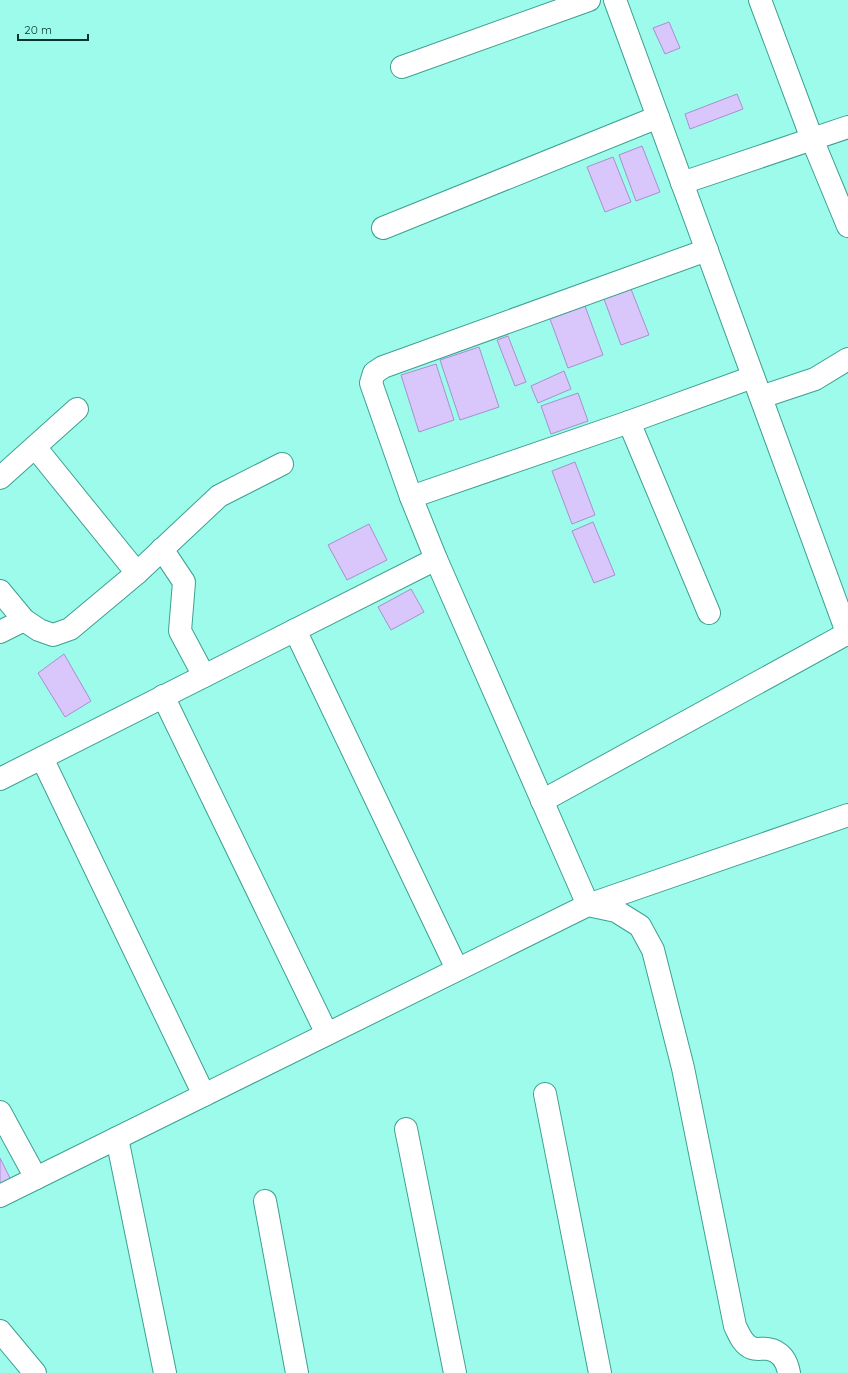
<svg xmlns="http://www.w3.org/2000/svg" width="848" height="1373" viewBox="0 0 848 1373" font-family="Quicksand,sans-serif">
<style>
.building{fill:#d9c6fb;stroke:#a890cf}
.lines{fill:none;stroke-linecap:round;stroke-linejoin:round}
.minor-casing{stroke:#3ea091;stroke-width:24}
.minor{stroke:#fff;stroke-width:22}
</style>
<rect width="100%" height="100%" fill="#9cfbea"/>
<g class="building">
<polygon points="669,22 680,48 665,54 653,28"/>
<polygon points="737,94 743,109 690,129 685,114"/>
<polygon points="642,146 660,192 636,201 619,155"/>
<polygon points="613,157 631,202 605,212 587,167"/>
<polygon points="631,289 649,335 621,345 604,299"/>
<polygon points="585,306 603,355 568,368 550,319"/>
<polygon points="508,336 526,382 515,386 497,340"/>
<polygon points="479,347 499,407 460,420 440,360"/>
<polygon points="436,364 454,420 419,432 401,375"/>
<polygon points="564,371 571,389 538,403 531,386"/>
<polygon points="578,393 588,421 551,434 541,406"/>
<polygon points="575,462 595,515 572,524 552,471"/>
<polygon points="593,522 615,575 594,583 572,531"/>
<polygon points="369,524 387,560 347,580 328,545"/>
<polygon points="411,589 424,612 391,630 378,607"/>
<polygon points="64,654 91,701 65,717 38,673"/>
<polygon points="0,1158 11,1180 0,1185"/>
</g>
<g class="lines">
<defs>
<g id="minor">
<polyline points="615,0 848,635"/>
<polyline points="760,0 812,139 848,226"/>
<polyline points="402,67 589,0"/>
<polyline points="682,183 848,127"/>
<polyline points="383,228 658,117"/>
<polyline points="707,250 383,367 374,373 371,383 411,497 436,559 588,905 848,815"/>
<polyline points="761,397 815,379 848,359"/>
<polyline points="629,422 709,613"/>
<polyline points="35,447 137,573"/>
<polyline points="0,478 77,409"/>
<polyline points="411,497 629,422 753,377"/>
<polyline points="162,549 184,582 180,631 204,676"/>
<polyline points="0,591 24,620 39,630 53,635 70,629 137,573 219,496 282,464"/>
<polyline points="295,630 457,969"/>
<polyline points="0,632 24,620"/>
<polyline points="163,696 327,1034"/>
<polyline points="42,758 204,1095"/>
<polyline points="0,779 436,559"/>
<polyline points="542,801 848,633"/>
<polyline points="545,1094 600,1373"/>
<polyline points="0,1112 36,1178"/>
<polyline points="406,1129 455,1373"/>
<polyline points="117,1138 165,1373"/>
<path d="M0,1196L588,905L616,911L640,926L653,950L683,1068L735,1326C739,1334 743,1345 752,1348C757,1350 763,1348 768,1349C781,1351 787,1361 789,1373"/>
<polyline points="265,1201 297,1373"/>
<polyline points="0,1331 35,1373"/>
</g>
</defs>
<use href="#minor" class="minor-casing"/>
<use href="#minor" class="minor"/>
</g>
<path d="M18 34v6h70v-6" fill="none" stroke="#08342e" stroke-width="2"/>
<text x="24" y="34" font-size="12" fill="#08342e" stroke="#9cfbea" stroke-width="3" paint-order="stroke">20 m</text>
</svg>
